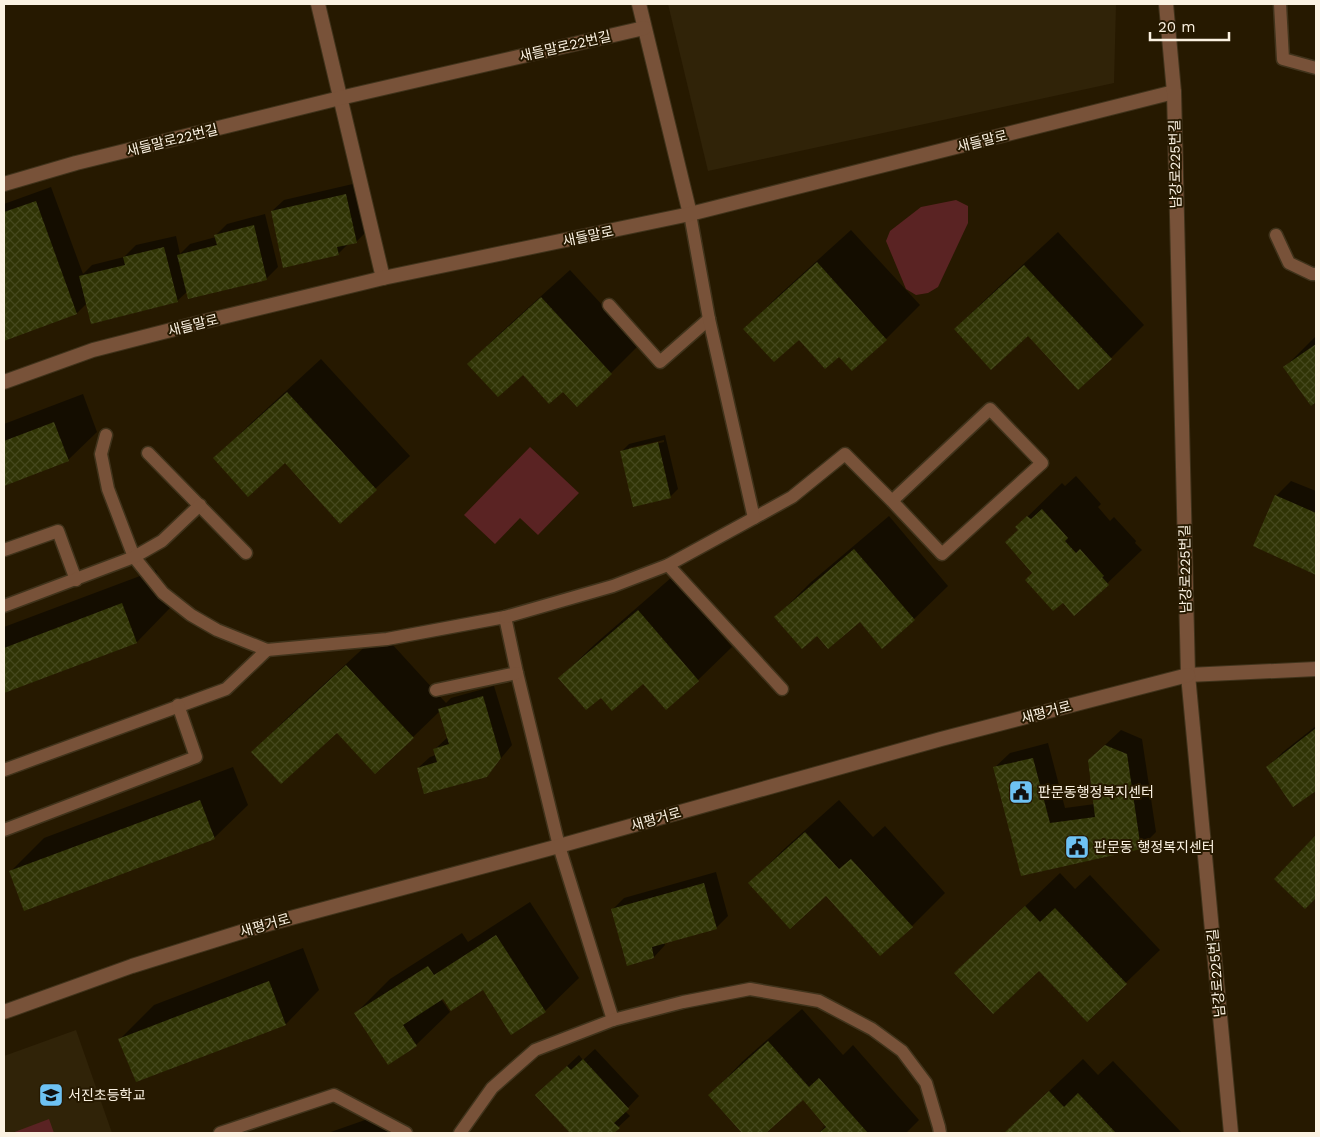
<svg xmlns="http://www.w3.org/2000/svg" width="1320" height="1137" viewBox="0 0 1320 1137" font-family="'Work Sans','Noto Sans KR',sans-serif">
<style>
.built{fill:#302308}
.park{fill:#5a2323}
.shadow{fill:#0007;fill-rule:evenodd}
.building{fill:url(#building-cross-hatch)}
.lines{fill:none;stroke-linecap:round;stroke-linejoin:round}
.service-casing{stroke:#40331b;stroke-width:15}
.minor-casing{stroke:#40331b;stroke-width:16}
.tertiary-casing{stroke:#40331b;stroke-width:16}
.service{stroke:#785239;stroke-width:12}
.minor{stroke:#785239;stroke-width:14}
.tertiary{stroke:#785239;stroke-width:14}
.labels{text-anchor:middle;dominant-baseline:central;stroke-width:4;stroke-linejoin:round;paint-order:stroke}
.street-label{font-size:14px;fill:#fbf2e2;stroke:#261900}
.poi-label{font-size:14px;fill:#fbf2e2;stroke:#261900;text-anchor:start}
</style>
<defs>
<pattern id="building-cross-hatch" width="8" height="8" patternUnits="userSpaceOnUse" patternTransform="scale(1.25)"><rect width="8" height="8" fill="#303405"/><path d="M0 0l8 8M0 8l8-8" fill="none" stroke="#45481d"/></pattern>
</defs>
<rect width="100%" height="100%" fill="#261900"/>
<g class="built">
<polygon points="668,4 1116,4 1114,83 708,171"/>
<polygon points="76,1030 112,1133 4,1133 4,1056"/>
</g>
<g class="park">
<polygon points="956,200 968,206 968,223 938,287 928,293 916,295 906,289 886,241 890,231 921,207"/>
<polygon points="530,447 579,493 538,535 520,518 495,544 464,515"/>
<polygon points="49,1119 54,1133 12,1133"/>
</g>
<g class="shadow">
<polygon points="357,183 368,230 356,242 349,243 338,254 272,211 284,200"/>
<polygon points="51,187 83,274 92,265 124,257 136,245 176,236 180,254 190,244 216,237 216,235 227,224 265,214 278,267 266,279 188,291 177,301 87,303 77,313 4,340 4,204"/>
<polygon points="851,230 920,305 886,339 853,370 839,355 799,338 745,329 778,296"/>
<polygon points="1058,232 1144,325 1111,358 1028,334 955,329 989,296"/>
<polygon points="570,270 639,345 611,373 563,390 523,373 469,364 497,336"/>
<polygon points="1316,336 1316,401 1312,404 1285,367"/>
<polygon points="321,359 410,456 340,522 285,462 215,459 249,425"/>
<polygon points="83,394 97,432 68,460 4,485 4,424"/>
<path d="M665,435L678,489L670,497L622,451L629,444ZM664,440V442L629,450V448Z"/>
<polygon points="1076,476 1101,504 1098,507 1110,521 1114,517 1136,541 1135,543 1142,550 1075,614 1033,573 1019,530 1017,527 1062,483 1065,486"/>
<polygon points="1291,481 1316,491 1316,574 1254,546 1276,496"/>
<polygon points="889,516 948,586 914,619 882,647 860,621 817,635 776,617 810,583"/>
<polygon points="156,570 170,608 137,642 4,692 4,627"/>
<polygon points="672,577 732,647 698,680 666,708 644,682 601,696 560,678 594,645"/>
<polygon points="381,632 446,703 451,698 494,686 512,745 486,776 418,768 430,757 436,755 435,749 448,737 440,711 413,737 337,731 253,752 286,719"/>
<polygon points="1316,726 1316,790 1294,805 1268,767 1283,752"/>
<polygon points="1121,730 1142,739 1156,832 1141,847 1022,875 994,768 1010,753 1048,743 1065,808 1095,804 1089,760"/>
<polygon points="233,767 248,805 214,838 11,871 44,838"/>
<polygon points="839,800 873,837 885,826 945,893 912,926 826,894 750,883 784,849"/>
<polygon points="1316,836 1316,897 1305,907 1275,879"/>
<polygon points="716,872 728,916 717,927 664,942 665,945 654,957 612,910 624,898"/>
<polygon points="1060,873 1075,889 1090,875 1160,950 1087,1020 1039,970 990,940"/>
<polygon points="530,902 579,978 545,1011 483,988 444,997 441,999 450,1012 416,1045 356,1013 390,979 462,933 468,942"/>
<polygon points="303,948 319,990 286,1024 136,1081 120,1039 154,1005"/>
<polygon points="802,1009 843,1055 853,1045 919,1120 906,1133 819,1133 826,1125 803,1099 764,1133 744,1133 710,1095 743,1061"/>
<polygon points="595,1049 639,1096 625,1111 630,1116 612,1133 572,1133 536,1095 579,1055 583,1060"/>
<polygon points="1083,1059 1098,1075 1113,1061 1182,1133 1005,1133"/>
<polygon points="382,1114 389,1133 328,1133"/>
</g>
<g class="building">
<polygon points="346,194 357,243 337,247 339,255 283,268 271,211"/>
<polygon points="36,201 77,314 4,341 4,212"/>
<polygon points="254,225 267,280 188,299 177,255 217,245 214,235"/>
<polygon points="164,247 178,302 91,324 79,276 125,265 123,257"/>
<polygon points="817,262 887,340 852,371 839,357 825,369 799,340 774,362 743,329"/>
<polygon points="1024,265 1112,359 1078,390 1028,336 991,370 954,329"/>
<polygon points="541,297 612,374 577,407 563,392 549,404 523,375 498,397 467,364"/>
<polygon points="1316,344 1316,402 1311,406 1283,367"/>
<polygon points="287,392 377,490 340,524 285,463 248,497 213,458"/>
<polygon points="54,422 69,461 4,486 4,441"/>
<polygon points="658,442 671,498 633,507 620,451"/>
<polygon points="1275,495 1316,513 1316,575 1253,546"/>
<polygon points="1042,509 1068,538 1065,541 1076,553 1080,549 1104,576 1102,577 1109,585 1074,616 1063,603 1053,611 1025,580 1032,573 1005,542 1018,530 1015,527 1027,516 1031,519"/>
<polygon points="854,549 915,620 882,649 860,622 828,649 817,636 802,649 774,617"/>
<polygon points="122,603 137,643 4,693 4,648"/>
<polygon points="638,610 699,681 666,710 643,684 612,711 601,698 586,710 558,678"/>
<polygon points="346,665 414,738 375,774 337,733 281,784 251,752"/>
<polygon points="483,696 501,758 487,777 424,794 417,768 437,762 433,749 449,744 438,709"/>
<polygon points="1316,728 1316,791 1293,807 1266,767"/>
<polygon points="1105,745 1127,754 1141,849 1021,876 993,767 1033,758 1050,823 1095,817 1088,760"/>
<polygon points="200,800 215,839 24,911 9,871"/>
<polygon points="805,832 839,869 851,859 913,927 880,956 826,896 790,929 748,883"/>
<polygon points="1316,835 1316,898 1305,909 1274,879"/>
<polygon points="704,883 717,929 652,947 654,958 627,966 611,909"/>
<polygon points="1025,906 1040,922 1055,908 1127,984 1087,1022 1039,971 993,1014 954,973"/>
<polygon points="496,935 546,1012 511,1035 483,990 451,1011 443,999 403,1025 417,1046 388,1065 354,1013 428,966 434,975"/>
<polygon points="269,981 286,1025 136,1082 118,1039"/>
<polygon points="768,1041 809,1087 819,1078 868,1133 819,1133 826,1127 803,1100 766,1133 742,1133 708,1095"/>
<polygon points="583,1059 629,1109 614,1123 620,1128 614,1133 570,1133 535,1095 567,1066 571,1070"/>
<polygon points="1049,1091 1064,1107 1078,1093 1116,1133 1004,1133"/>
</g>
<g class="lines">
<defs>
<g id="service">
<polyline points="1280,4 1283,59 1316,68"/>
<polyline points="1276,235 1289,263 1312,274 1316,274"/>
<polyline points="609,305 660,362 709,319"/>
<polyline points="106,435 101,454 108,489 134,557 163,593 191,615 217,630 267,650 387,639 505,617 517,673 559,846 613,1020"/>
<polyline points="148,453 246,553"/>
<polyline points="754,518 792,497 845,454 892,501 942,554 1042,463 990,409 892,501"/>
<polyline points="4,550 58,531 76,580"/>
<polyline points="668,565 782,689"/>
<polyline points="4,606 134,557 162,541 200,505"/>
<polyline points="505,617 613,586 668,565 754,518 709,319 690,214"/>
<polyline points="436,690 517,673"/>
<polyline points="4,770 226,689 267,650"/>
<polyline points="4,830 196,757 178,705"/>
<polyline points="220,1133 334,1095 406,1133"/>
<polyline points="460,1133 492,1088 535,1050 613,1020 683,1002 750,989 819,1001 872,1029 902,1051 926,1083 939,1127 940,1133"/>
</g>
<g id="minor">
<polyline points="318,4 383,278"/>
<polyline points="639,4 690,214"/>
<polyline points="4,184 76,163 340,98 644,28"/>
<polyline points="4,382 93,350 206,321 383,278 690,214 1174,92"/>
<polyline points="1188,675 1316,669"/>
</g>
<g id="tertiary">
<polyline points="1166,4 1174,92 1188,675 1231,1133"/>
<polyline points="4,1012 132,966 257,927 559,846 941,739 1188,675"/>
</g>
</defs>
<use href="#service" class="service-casing"/>
<use href="#minor" class="minor-casing"/>
<use href="#tertiary" class="tertiary-casing"/>
<use href="#service" class="service"/>
<use href="#minor" class="minor"/>
<use href="#tertiary" class="tertiary"/>
</g>
<defs>
<symbol id="civic-square" viewBox="-11 -11 22 22"><rect x="-9" y="-9" width="18" height="18" rx="4" fill="#6ec2f3" stroke="#261900"/><path d="M-.6-6.5H3V-4.5H.6V-3L4-1V1h2V6H-6V1h2V-1L-.6-3ZM-1.2 2.5V6h2.4V2.5Z" fill="#111"/></symbol>
<symbol id="school-square" viewBox="-11 -11 22 22"><rect x="-9" y="-9" width="18" height="18" rx="4" fill="#6ec2f3" stroke="#261900"/><path d="M0-5L7-2L0 1L-7-2ZM-4 1L0 2.5L4 1V4Q0 6-4 4Z" fill="#111"/></symbol>
</defs>
<g fill-rule="evenodd">
<use href="#civic-square" x="1007" y="778" width="28" height="28"/>
<use href="#civic-square" x="1063" y="833" width="28" height="28"/>
<use href="#school-square" x="37" y="1081" width="28" height="28"/>
</g>
<g class="labels">
<g class="street-label">
<text transform="translate(565 46) rotate(-13)">새들말로22번길</text>
<text transform="translate(172 140) rotate(-14)">새들말로22번길</text>
<text transform="translate(982 141) rotate(-14)">새들말로</text>
<text transform="translate(1175 164) rotate(-91)">남강로225번길</text>
<text transform="translate(588 236) rotate(-12)">새들말로</text>
<text transform="translate(193 325) rotate(-14)">새들말로</text>
<text transform="translate(1185 569) rotate(-91)">남강로225번길</text>
<text transform="translate(1046 712) rotate(-15)">새평거로</text>
<text transform="translate(656 819) rotate(-16)">새평거로</text>
<text transform="translate(265 925) rotate(-16)">새평거로</text>
<text transform="translate(1216 973) rotate(-95)">남강로225번길</text>
</g>
<g class="poi-label">
<text x="1038" y="792">판문동행정복지센터</text>
<text x="1094" y="847">판문동 행정복지센터</text>
<text x="68" y="1095">서진초등학교</text>
</g>
</g>
<rect width="1320" height="1137" fill="none" stroke="#fbf2e2" stroke-width="10"/>
<path d="M1150 32v8h79v-8" fill="none" stroke="#fbf2e2" stroke-width="2.5"/>
<text x="1158" y="32" font-size="15" fill="#fbf2e2" stroke="#261900" stroke-width="4" paint-order="stroke">20 m</text>
</svg>
